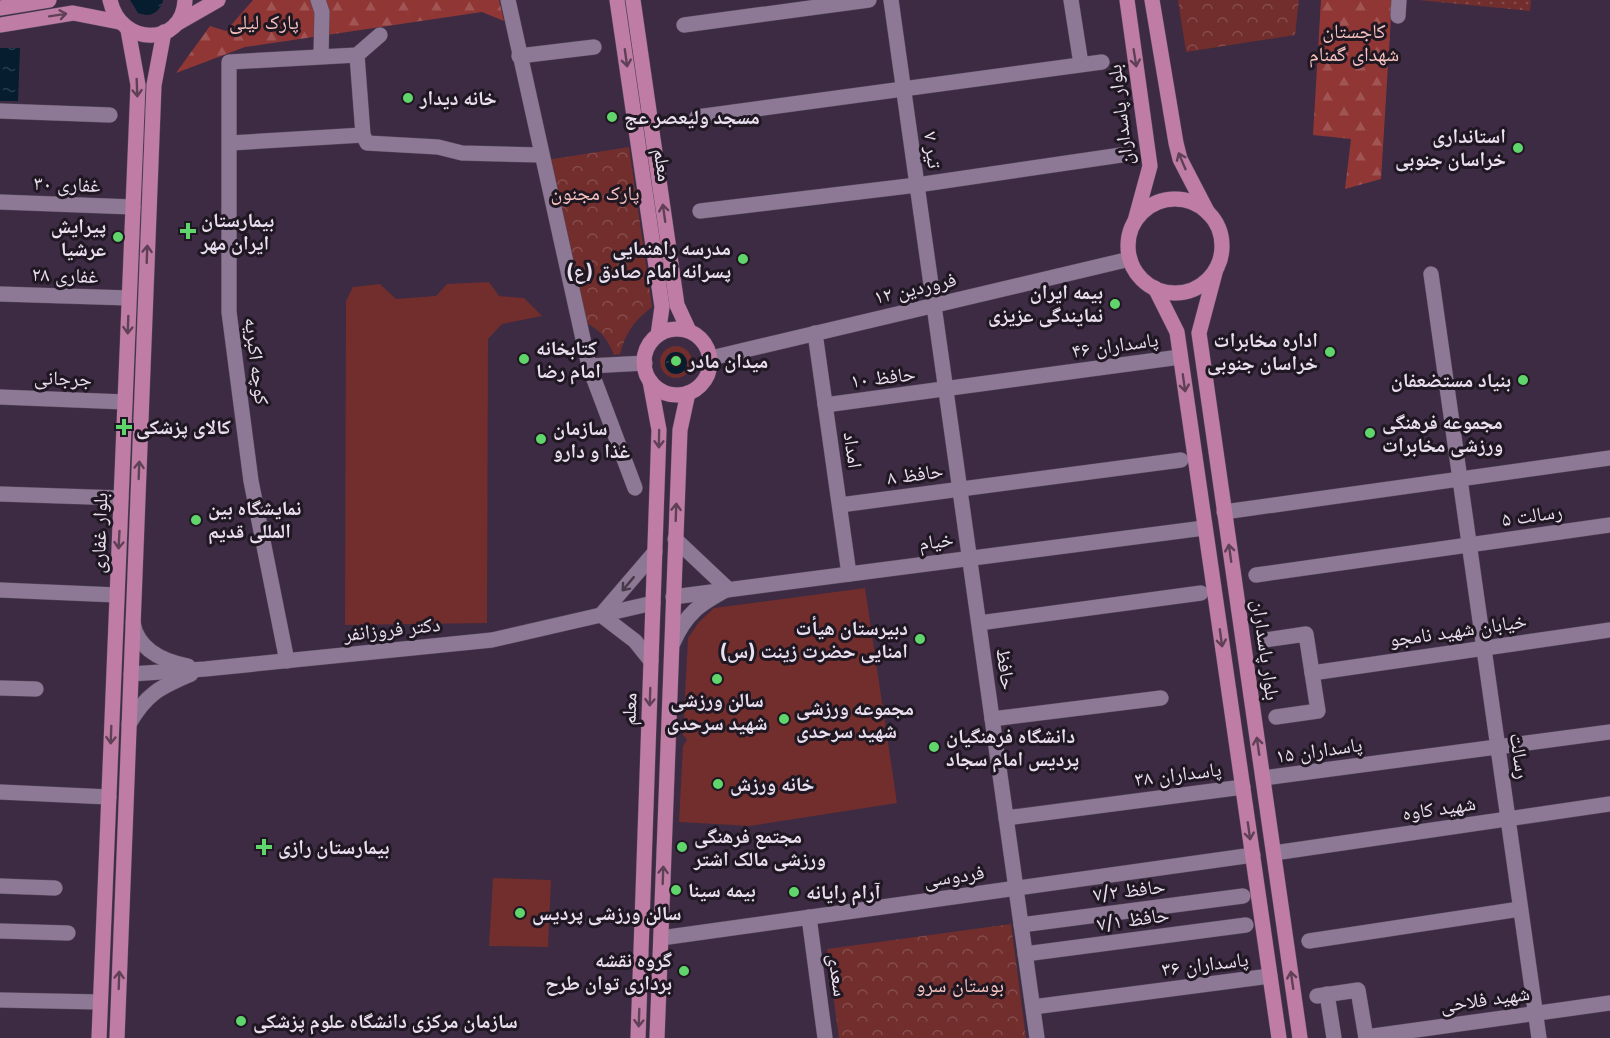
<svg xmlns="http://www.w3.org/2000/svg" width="1610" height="1038" viewBox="0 0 1610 1038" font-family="Inter,'Noto Naskh Arabic',sans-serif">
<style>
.grass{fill:#712e2d}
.forest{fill:url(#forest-firs)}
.park{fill:url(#park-crowns)}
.garden{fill:url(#garden-dots)}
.water{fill:url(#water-ripples)}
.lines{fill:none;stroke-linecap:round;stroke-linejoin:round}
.minor-casing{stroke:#57485c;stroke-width:16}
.major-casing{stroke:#57485c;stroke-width:16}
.minor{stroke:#8d7995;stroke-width:15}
.major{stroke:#bf7da5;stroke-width:15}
.oneway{stroke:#5f4056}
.oneway2{stroke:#46394a}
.poi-dot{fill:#60d56b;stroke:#1f1722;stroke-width:2}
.labels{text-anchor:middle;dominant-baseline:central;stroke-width:6;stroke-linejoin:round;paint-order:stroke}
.park-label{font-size:20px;fill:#f8c4c0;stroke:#1f1722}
.poi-label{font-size:20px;font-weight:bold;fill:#eadfef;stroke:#1f1722;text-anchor:start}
.street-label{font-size:20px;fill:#eadfef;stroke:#1f1722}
</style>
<defs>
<pattern id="forest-firs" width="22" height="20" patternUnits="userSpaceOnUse" patternTransform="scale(1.5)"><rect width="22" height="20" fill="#903736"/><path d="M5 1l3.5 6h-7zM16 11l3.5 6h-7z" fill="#a05453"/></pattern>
<pattern id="park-crowns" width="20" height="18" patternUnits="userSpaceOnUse" patternTransform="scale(1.5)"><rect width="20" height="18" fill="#712e2d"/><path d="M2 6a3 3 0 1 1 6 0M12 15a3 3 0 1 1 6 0" fill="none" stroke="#854c4c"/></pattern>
<pattern id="garden-dots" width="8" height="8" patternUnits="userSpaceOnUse" patternTransform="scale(1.5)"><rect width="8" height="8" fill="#712e2d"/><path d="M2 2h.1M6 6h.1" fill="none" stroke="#854c4c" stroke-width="1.8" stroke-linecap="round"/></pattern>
<pattern id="water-ripples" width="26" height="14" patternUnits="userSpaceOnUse" patternTransform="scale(1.5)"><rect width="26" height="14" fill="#061d30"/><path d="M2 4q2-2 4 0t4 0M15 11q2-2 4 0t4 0" fill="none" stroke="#2a3d4e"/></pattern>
</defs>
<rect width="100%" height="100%" fill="#3c2b43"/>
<g class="grass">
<polygon points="489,282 499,296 524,298 542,316 502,324 488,339 487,623 345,625 346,301 353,287 380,284 396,299 436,296 447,284"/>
<circle cx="676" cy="362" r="16"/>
<polygon points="865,588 897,803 750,826 679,822 683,746 687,740 683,735 688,638 699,622 714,608"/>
<polygon points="493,878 551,880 548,947 489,946"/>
</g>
<g class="forest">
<polygon points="253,0 499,0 504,21 482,12 245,47 176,73 210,26 226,31"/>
<polygon points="1321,0 1392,0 1381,179 1345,189 1351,139 1313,135"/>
</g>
<g class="park">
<polygon points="1178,0 1299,0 1295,35 1186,52"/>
<path d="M629,147L652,307C634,321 626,332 620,354L614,355C607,337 599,329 582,321L547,160Z"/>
<polygon points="1011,924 1026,1038 839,1038 827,949"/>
</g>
<polygon class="garden" points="1418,0 1531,0 1530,11"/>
<g class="water">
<path d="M130,0H163V1C159,13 150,18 138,13Z"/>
<polygon points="0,48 20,48 18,101 0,101"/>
<circle cx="676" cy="363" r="11"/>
</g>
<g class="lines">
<defs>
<g id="minor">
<polyline points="318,0 322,12 321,55"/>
<polyline points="508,0 589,366 645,363"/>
<polyline points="891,0 1037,1038"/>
<polyline points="1071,0 1081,64"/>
<polyline points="1398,16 1399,0"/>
<polyline points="684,25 869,0"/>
<polyline points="357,55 363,135 367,143 438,147 462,153 541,155"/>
<polyline points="519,56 594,47"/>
<polyline points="0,111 110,115"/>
<polyline points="697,117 1102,62"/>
<polyline points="230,143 363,135"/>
<polyline points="0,202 133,207"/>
<polyline points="700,211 917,185 1128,154"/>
<polyline points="1431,274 1539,1038"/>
<polyline points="0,294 129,298"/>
<polyline points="815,333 849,574"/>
<polyline points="711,358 1130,259"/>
<polyline points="589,366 635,488"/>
<polyline points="0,397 125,402"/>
<polyline points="825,405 1180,357"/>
<polyline points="0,494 121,498"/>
<polyline points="840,505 1181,460"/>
<polyline points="1224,512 1610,458"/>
<polyline points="1256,575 1610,525"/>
<polyline points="0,590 117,595"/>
<polyline points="673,597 1204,528"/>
<path d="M133,623C138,650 162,661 188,666"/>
<polyline points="979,623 1201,593"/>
<polyline points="1265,640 1306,634 1318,711 1276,717"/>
<path d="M673,643C686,613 700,604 728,589L675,539"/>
<polyline points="287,661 251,481 229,312 229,62 357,55 380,35"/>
<polyline points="651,661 635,641 601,615 655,552"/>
<polyline points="1312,673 1610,630"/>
<polyline points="131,674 205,669 492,640 653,603"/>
<polyline points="0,688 36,689"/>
<polyline points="992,719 1161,698"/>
<path d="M129,724C146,694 160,687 191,674"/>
<polyline points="1263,778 1610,732"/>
<polyline points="0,792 109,797"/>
<polyline points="1006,818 1243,787"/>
<polyline points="1274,853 1610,804"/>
<polyline points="0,886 55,888"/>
<polyline points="809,917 825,1038"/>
<polyline points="1021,925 1243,896"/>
<polyline points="0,931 68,933"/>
<polyline points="661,938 1253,855"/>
<polyline points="1309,941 1520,909"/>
<polyline points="1025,954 1246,925"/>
<polyline points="1327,994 1334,1038"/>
<polyline points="1317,996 1358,990 1366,1038"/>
<polyline points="0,1000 100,1002"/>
<polyline points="1033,1007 1270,976"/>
<polyline points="1366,1037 1610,1003"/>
</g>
<g id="major">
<path d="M110,0C120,47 183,47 185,0"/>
<polyline points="617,0 662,307 658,335"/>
<polyline points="633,0 677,305 689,331"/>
<polyline points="1127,0 1150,166 1135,221"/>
<polyline points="1152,0 1176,143 1180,159 1208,213"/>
<polyline points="0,8 49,0"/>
<polyline points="176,24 218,0"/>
<polyline points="0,25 73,13 119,22"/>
<circle cx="1175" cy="246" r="47"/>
<polyline points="1216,269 1199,333 1300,1038"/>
<polyline points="1155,288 1177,332 1279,1038"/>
<circle cx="677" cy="362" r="33"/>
<polyline points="99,1038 138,85 128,30"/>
<polyline points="117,1038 154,85 164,32"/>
<polyline points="638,1038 659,430 650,381"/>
<polyline points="657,1038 680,430 688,393"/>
</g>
</defs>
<use href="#minor" class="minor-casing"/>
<use href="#major" class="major-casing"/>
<use href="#minor" class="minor"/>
<use href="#major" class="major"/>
</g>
<defs><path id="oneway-shaft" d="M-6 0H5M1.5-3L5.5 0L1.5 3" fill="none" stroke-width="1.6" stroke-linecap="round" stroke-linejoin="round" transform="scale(1.5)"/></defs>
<g class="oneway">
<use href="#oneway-shaft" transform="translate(58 15) rotate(-9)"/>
<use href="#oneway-shaft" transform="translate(626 58) rotate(82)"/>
<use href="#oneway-shaft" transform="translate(1135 58) rotate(81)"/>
<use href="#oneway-shaft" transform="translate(137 88) rotate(88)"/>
<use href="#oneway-shaft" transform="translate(1182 161) rotate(-113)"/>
<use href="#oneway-shaft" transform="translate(664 213) rotate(-98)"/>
<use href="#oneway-shaft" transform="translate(147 254) rotate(-88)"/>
<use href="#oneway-shaft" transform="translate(128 325) rotate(92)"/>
<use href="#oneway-shaft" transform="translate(1184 383) rotate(82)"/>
<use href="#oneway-shaft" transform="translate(659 439) rotate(91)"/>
<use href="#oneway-shaft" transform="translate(139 470) rotate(-88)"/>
<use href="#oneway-shaft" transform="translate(676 512) rotate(-88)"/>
<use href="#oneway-shaft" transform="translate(119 540) rotate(93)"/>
<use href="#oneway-shaft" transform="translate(1230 553) rotate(-98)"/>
<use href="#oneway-shaft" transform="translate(1221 638) rotate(82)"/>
<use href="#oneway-shaft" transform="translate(650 697) rotate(92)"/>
<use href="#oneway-shaft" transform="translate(111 735) rotate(92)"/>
<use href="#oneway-shaft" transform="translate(1258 746) rotate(-98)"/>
<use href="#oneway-shaft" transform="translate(1249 831) rotate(82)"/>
<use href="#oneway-shaft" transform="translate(663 875) rotate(-88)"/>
<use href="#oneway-shaft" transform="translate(119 980) rotate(-88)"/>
<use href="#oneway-shaft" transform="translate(1292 980) rotate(-98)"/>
<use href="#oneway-shaft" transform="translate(639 1018) rotate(92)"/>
</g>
<use class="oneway2" href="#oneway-shaft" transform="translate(628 584) rotate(130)"/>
<g class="poi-dot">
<circle cx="408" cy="98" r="6"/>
<circle cx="612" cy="117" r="6"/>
<circle cx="1518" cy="148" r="6"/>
<path d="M185 222h6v6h6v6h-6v6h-6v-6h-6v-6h6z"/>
<circle cx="118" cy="237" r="6"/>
<circle cx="743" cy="259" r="6"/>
<circle cx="1115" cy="304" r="6"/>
<circle cx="1330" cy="352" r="6"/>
<circle cx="524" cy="359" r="6"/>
<circle cx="676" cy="361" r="6"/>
<circle cx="1523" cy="380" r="6"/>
<path d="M121 418h6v6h6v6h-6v6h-6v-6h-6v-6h6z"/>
<circle cx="1370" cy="433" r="6"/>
<circle cx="541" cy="439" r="6"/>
<circle cx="196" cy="520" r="6"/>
<circle cx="920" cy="639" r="6"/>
<circle cx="717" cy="679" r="6"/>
<circle cx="784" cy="719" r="6"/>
<circle cx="934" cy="747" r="6"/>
<circle cx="718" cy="784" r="6"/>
<path d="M261 838h6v6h6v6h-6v6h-6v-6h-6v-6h6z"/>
<circle cx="682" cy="847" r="6"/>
<circle cx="676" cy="890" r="6"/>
<circle cx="794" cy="892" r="6"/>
<circle cx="520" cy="913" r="6"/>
<circle cx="684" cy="971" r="6"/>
<circle cx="241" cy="1021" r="6"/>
</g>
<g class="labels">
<g class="park-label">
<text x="264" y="22">پارک لیلی</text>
<text x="1354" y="31">کاجستان<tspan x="1354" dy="23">شهدای گمنام</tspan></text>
<text x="595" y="193">پارک مجنون</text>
<text x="960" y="985">بوستان سرو</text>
</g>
<g class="poi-label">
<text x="420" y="98">خانه دیدار</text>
<text x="624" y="117">مسجد ولیعصر عج</text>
<text x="1506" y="136" text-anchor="end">استانداری<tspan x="1506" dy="23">خراسان جنوبی</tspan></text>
<text x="201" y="220">بیمارستان<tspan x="201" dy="23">ایران مهر</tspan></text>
<text x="106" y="226" text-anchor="end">پیرایش<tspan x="106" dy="23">عرشیا</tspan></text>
<text x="731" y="248" text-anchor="end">مدرسه راهنمایی<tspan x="731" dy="23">پسرانه امام صادق (ع)</tspan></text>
<text x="1103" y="292" text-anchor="end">بیمه ایران<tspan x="1103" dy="23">نمایندگی عزیزی</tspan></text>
<text x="1318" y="340" text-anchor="end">اداره مخابرات<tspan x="1318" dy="23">خراسان جنوبی</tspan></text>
<text x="536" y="348">کتابخانه<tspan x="536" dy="23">امام رضا</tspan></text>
<text x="688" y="361">میدان مادر</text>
<text x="1511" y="380" text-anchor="end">بنیاد مستضعفان</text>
<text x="1382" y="422">مجموعه فرهنگی<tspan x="1382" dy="23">ورزشی مخابرات</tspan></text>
<text x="136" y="427">کالای پزشکی</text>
<text x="553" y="428">سازمان<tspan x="553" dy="23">غذا و دارو</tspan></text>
<text x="208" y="508">نمایشگاه بین<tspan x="208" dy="23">المللی قدیم</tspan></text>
<text x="908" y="628" text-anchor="end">دبیرستان هیأت<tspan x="908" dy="23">امنایی حضرت زینت (س)</tspan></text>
<text x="717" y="700" text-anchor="middle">سالن ورزشی<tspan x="717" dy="23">شهید سرحدی</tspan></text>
<text x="796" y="708">مجموعه ورزشی<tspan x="796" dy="23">شهید سرحدی</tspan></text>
<text x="946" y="736">دانشگاه فرهنگیان<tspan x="946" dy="23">پردیس امام سجاد</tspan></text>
<text x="730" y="784">خانه ورزش</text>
<text x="694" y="836">مجتمع فرهنگی<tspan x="694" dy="23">ورزشی مالک اشتر</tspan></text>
<text x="278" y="847">بیمارستان رازی</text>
<text x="688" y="890">بیمه سینا</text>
<text x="806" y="892">آرام رایانه</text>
<text x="532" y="913">سالن ورزشی پردیس</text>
<text x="672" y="960" text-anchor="end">گروه نقشه<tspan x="672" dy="23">برداری توان طرح</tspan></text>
<text x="253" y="1021">سازمان مرکزی دانشگاه علوم پزشکی</text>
</g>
<g class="street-label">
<text transform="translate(1120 115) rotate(-97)">بلوار پاسداران</text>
<text transform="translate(933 150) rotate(83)">۷ تیر</text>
<text transform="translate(663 165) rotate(82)">معلم</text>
<text transform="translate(67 184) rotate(2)">غفاری ۳۰</text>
<text transform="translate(65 275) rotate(2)">غفاری ۲۸</text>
<text transform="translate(915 288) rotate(-13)">۱۲ فروردین</text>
<text transform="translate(1115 345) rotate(-8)">پاسداران ۴۶</text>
<text transform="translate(257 361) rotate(83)">کوچه اکبریه</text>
<text transform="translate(883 377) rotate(-7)">حافظ ۱۰</text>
<text transform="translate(63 378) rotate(2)">جرجانی</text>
<text transform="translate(853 450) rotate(82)">امداد</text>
<text transform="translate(915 474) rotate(-8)">حافظ ۸</text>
<text transform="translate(1532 515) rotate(-8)">رسالت ۵</text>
<text transform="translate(99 533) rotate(-88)">بلوار غفاری</text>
<text transform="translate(936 541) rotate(-8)">خیام</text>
<text transform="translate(392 629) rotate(-6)">دکتر فروزانفر</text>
<text transform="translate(1458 630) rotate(-8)">خیابان شهید نامجو</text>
<text transform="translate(1266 650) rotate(82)">بلوار پاسداران</text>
<text transform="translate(1006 669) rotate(82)">حافظ</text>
<text transform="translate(629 709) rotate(-88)">معلم</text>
<text transform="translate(1319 750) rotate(-8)">پاسداران ۱۵</text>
<text transform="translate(1520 756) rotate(82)">رسالت</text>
<text transform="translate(1178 774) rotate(-7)">پاسداران ۳۸</text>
<text transform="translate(1439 808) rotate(-8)">شهید کاوه</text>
<text transform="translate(954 876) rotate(-8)">فردوسی</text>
<text transform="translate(1129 890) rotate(-7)">حافظ ۷/۲</text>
<text transform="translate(1133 919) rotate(-8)">حافظ ۷/۱</text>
<text transform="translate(1205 964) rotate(-7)">پاسداران ۳۶</text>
<text transform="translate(838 975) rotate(82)">سعدی</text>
<text transform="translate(1485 999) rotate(-8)">شهید فلاحی</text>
</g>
</g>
</svg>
